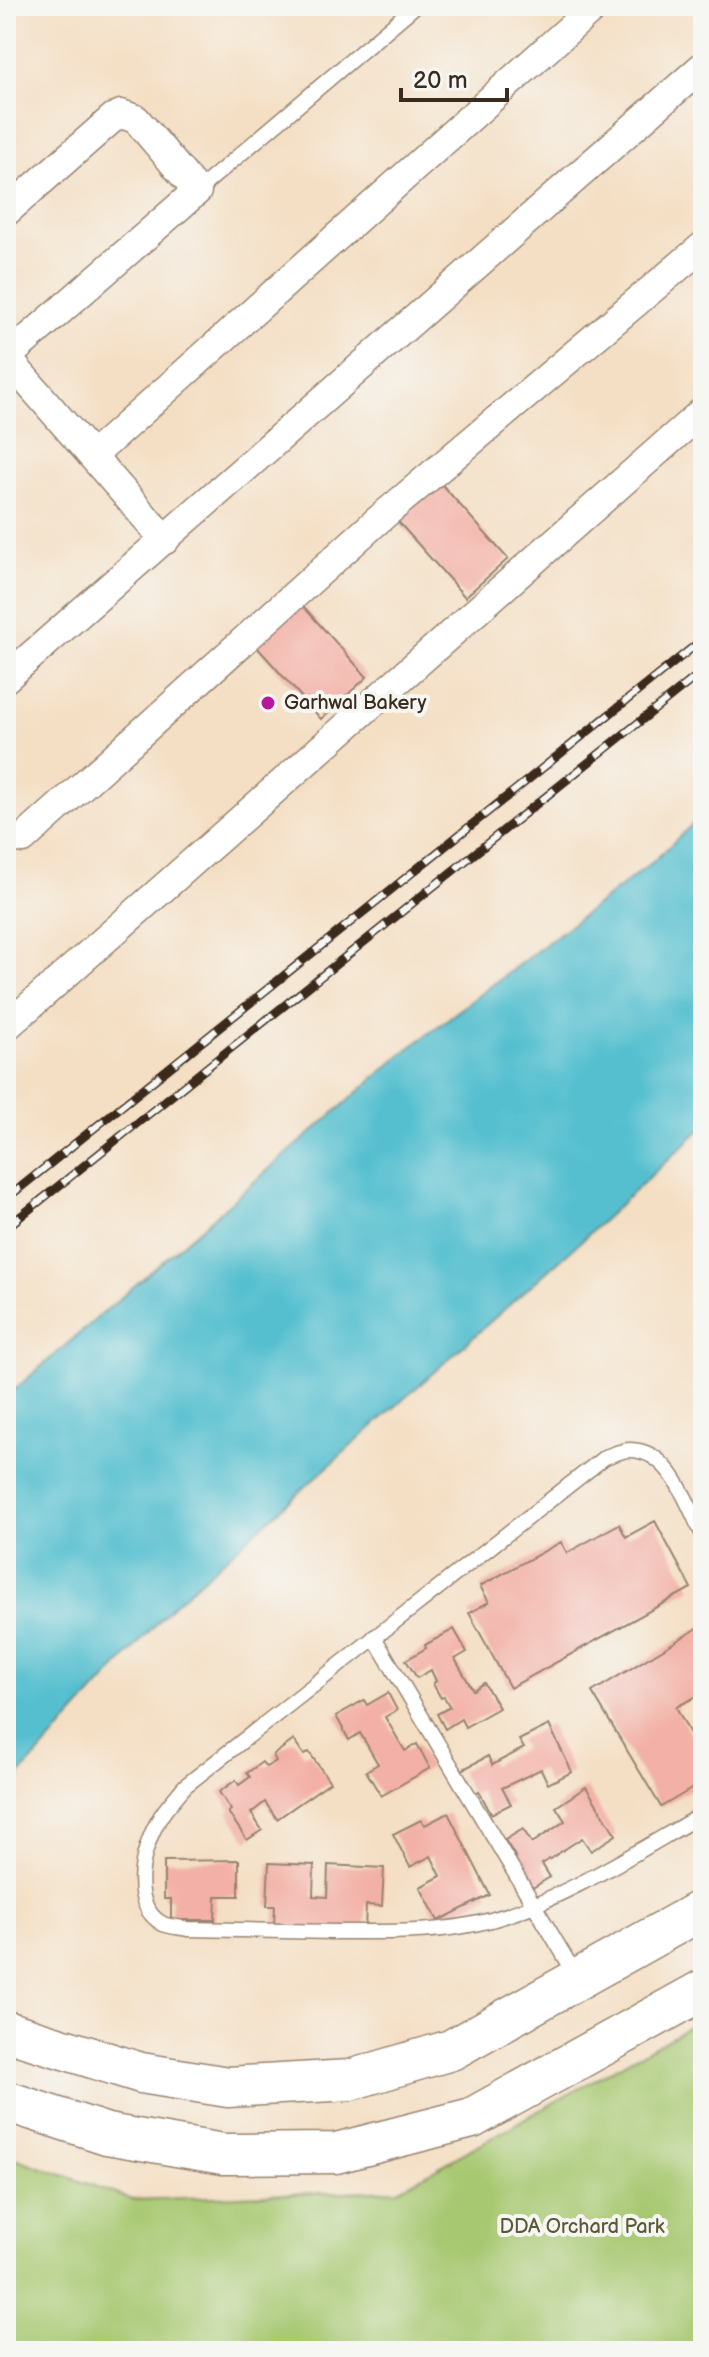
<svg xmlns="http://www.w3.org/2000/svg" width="709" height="2357" viewBox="0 0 709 2357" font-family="'Balsamiq Sans',sans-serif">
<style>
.green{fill:#a7c871;stroke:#717948;stroke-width:2}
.water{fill:#54bfcf;stroke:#487476;stroke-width:2}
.building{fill:#f3b0a6}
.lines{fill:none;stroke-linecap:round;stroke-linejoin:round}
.lane-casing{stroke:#988471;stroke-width:17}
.street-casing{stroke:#988471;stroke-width:31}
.secondary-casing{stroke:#988471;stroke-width:43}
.lane{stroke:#fff;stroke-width:14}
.street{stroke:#fff;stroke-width:28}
.secondary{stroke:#fff;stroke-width:40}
.rail-casing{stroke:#3b2a1e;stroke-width:9}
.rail{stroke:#f6f6f2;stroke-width:6;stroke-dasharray:18;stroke-linecap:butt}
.poi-dot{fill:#b5179e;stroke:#f6f6f2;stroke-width:3}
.labels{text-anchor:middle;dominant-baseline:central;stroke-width:8;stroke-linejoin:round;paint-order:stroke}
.poi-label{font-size:20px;fill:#3b2a1e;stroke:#f6f6f2;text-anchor:start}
.park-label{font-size:20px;fill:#5b5937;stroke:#f6f6f2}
</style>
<rect width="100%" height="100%" fill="#f6f6f2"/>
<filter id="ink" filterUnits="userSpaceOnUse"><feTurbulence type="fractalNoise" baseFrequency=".0125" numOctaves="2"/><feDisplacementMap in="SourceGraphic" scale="16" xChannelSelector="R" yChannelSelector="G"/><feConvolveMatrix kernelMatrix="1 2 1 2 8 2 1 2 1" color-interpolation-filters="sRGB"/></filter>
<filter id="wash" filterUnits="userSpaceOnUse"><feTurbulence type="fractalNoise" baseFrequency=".006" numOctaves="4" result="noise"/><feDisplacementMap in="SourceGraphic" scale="32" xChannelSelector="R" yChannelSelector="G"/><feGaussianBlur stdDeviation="1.8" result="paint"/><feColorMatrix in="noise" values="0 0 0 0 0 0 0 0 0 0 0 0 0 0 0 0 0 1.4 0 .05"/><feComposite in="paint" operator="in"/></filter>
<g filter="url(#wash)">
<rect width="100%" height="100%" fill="#f4dfc4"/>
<polygon class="green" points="703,2019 703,2351 6,2351 6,2155 133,2200 398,2190"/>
<polygon class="water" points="703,814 703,1127 583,1239 173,1605 6,1790 6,1397 402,1054 654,861"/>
<g id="blocks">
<g class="building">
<polygon points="437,479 508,559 465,597 394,517"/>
<polygon points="302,605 367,677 321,719 256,646"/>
<polygon points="655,1521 691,1588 510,1688 469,1613 489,1602 480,1586 561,1542 567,1553 619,1524 626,1537"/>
<polygon points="703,1625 703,1698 701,1694 676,1707 698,1749 703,1746 703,1782 661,1807 592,1692"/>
<polygon points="454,1629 467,1652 455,1659 473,1690 484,1683 499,1708 465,1727 461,1719 445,1729 437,1714 450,1707 444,1697 441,1698 433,1684 436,1681 431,1670 417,1678 406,1660 426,1648 425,1645"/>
<polygon points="388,1693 397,1710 385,1717 405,1751 417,1744 430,1768 381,1796 366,1771 378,1764 360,1733 349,1740 336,1716 364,1700 367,1705"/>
<polygon points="549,1725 572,1772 548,1784 541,1769 502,1788 511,1804 491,1814 479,1791 472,1795 460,1771 488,1756 492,1765 524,1748 519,1740"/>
<polygon points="294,1740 304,1755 309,1752 330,1782 277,1819 265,1802 251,1813 262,1830 247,1840 228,1812 231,1810 219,1792 236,1780 239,1785 250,1777 247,1773 262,1762 266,1767 276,1761 273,1755"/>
<polygon points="586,1787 616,1835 591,1851 582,1838 542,1864 550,1877 528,1891 509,1862 516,1858 505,1840 523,1829 532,1843 565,1821 556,1807"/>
<polygon points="448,1813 490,1895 438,1921 420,1887 441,1876 431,1856 410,1867 393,1834 421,1820 425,1825"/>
<polygon points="239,1860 239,1896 216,1896 215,1920 171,1920 171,1899 164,1899 164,1861"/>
<polygon points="269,1863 314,1865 313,1896 327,1897 328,1865 384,1868 382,1906 366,1905 365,1930 274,1925 275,1906 267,1906"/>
</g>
</g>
</g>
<g filter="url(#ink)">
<use href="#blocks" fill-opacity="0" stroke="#988471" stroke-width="2"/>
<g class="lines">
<defs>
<g id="lane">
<polyline points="197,191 415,6"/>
<path d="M703,1535C687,1505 671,1449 629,1450C622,1450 612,1455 605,1457L185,1786C176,1797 164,1809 158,1821C142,1849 128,1905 163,1924C170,1927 180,1927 188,1929C236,1930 285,1931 334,1932C386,1932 441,1934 491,1920C563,1900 638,1851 703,1814"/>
<polyline points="374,1637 577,1977"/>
</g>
<g id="street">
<polyline points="6,212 114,117 121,114 136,119 197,191 6,358"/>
<polyline points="7,358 165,540"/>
<polyline points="92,456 595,6"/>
<polyline points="6,678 703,66"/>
<polyline points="23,839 378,520 703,246"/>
<polyline points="6,1027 703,411"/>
</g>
<g id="secondary">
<polyline points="6,2031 141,2073 228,2087 350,2080 451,2050 703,1909"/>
<polyline points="6,2101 107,2134 223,2154 336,2153 472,2118 703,1990"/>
</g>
</defs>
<use href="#lane" class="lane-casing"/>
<use href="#street" class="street-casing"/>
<use href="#secondary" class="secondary-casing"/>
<use href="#lane" class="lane"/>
<use href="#street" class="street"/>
<use href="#secondary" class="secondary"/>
<defs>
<g id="rail">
<polyline points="6,1199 703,639"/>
<polyline points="6,1228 703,671"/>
</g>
</defs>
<use href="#rail" class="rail-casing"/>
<use href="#rail" class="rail"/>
</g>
</g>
<circle class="poi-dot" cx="268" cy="703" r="8"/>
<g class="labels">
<g class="poi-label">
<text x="284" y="703">Garhwal Bakery</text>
</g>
<g class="park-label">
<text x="582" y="2227">DDA Orchard Park</text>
</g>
</g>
<rect width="709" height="2357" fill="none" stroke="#f6f6f2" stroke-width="32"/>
<path d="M401 88v12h106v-12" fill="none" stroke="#3b2a1e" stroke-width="4"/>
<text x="413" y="88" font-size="24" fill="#3b2a1e" stroke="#f6f6f2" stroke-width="6" paint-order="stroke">20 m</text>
</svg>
